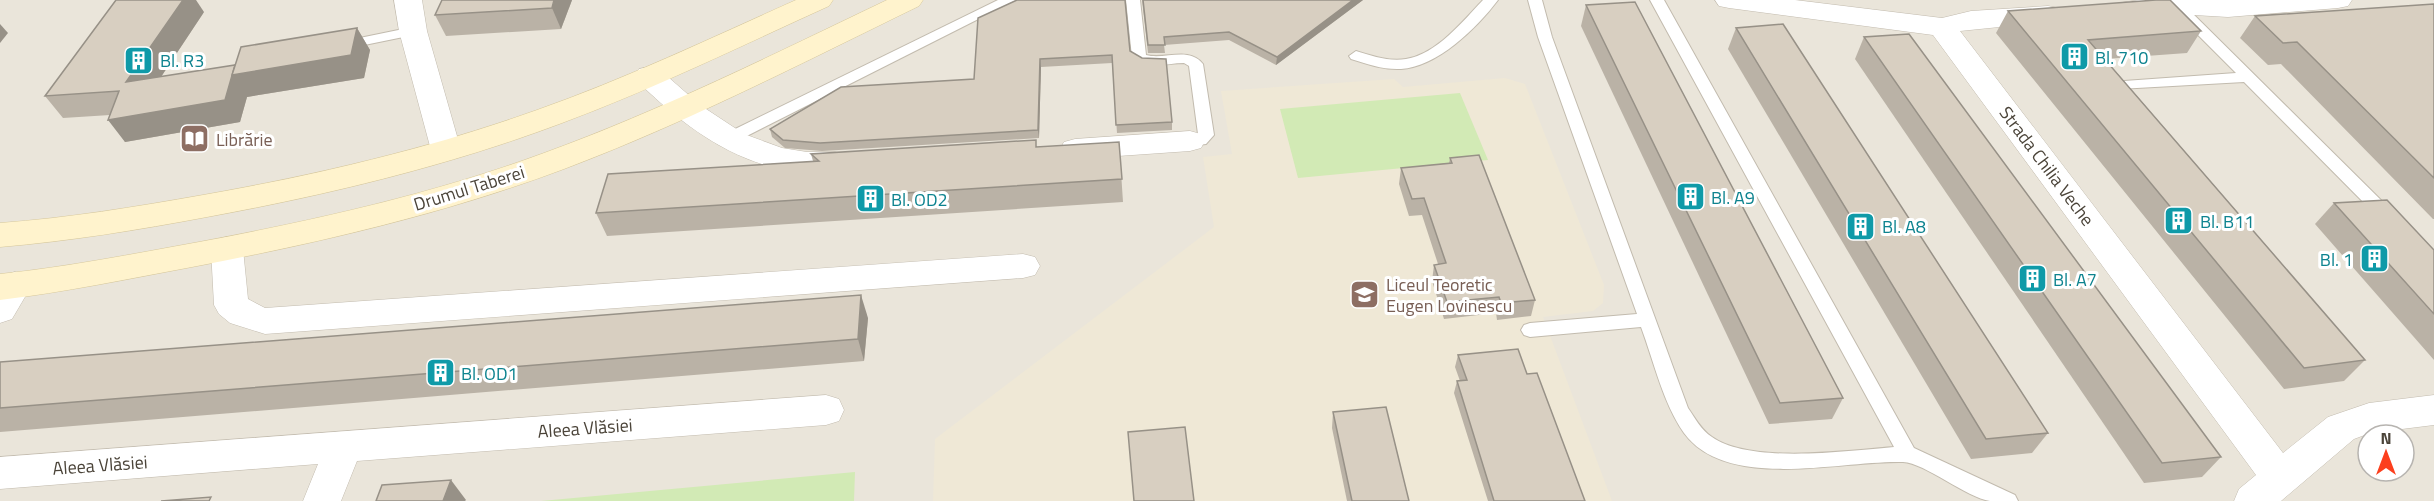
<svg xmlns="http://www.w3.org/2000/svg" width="2434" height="501" viewBox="0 0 2434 501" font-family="'Titillium Web',sans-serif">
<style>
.residential{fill:#eae5da;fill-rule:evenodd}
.education{fill:#efe8d6}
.green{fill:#d2eab5}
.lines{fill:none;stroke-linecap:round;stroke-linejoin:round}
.service-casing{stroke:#c2bbae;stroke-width:2}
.minor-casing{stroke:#c2bbae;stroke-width:1}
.secondary-casing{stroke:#d6c79b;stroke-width:1}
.service{fill:#fff;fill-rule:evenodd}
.minor{fill:#fff;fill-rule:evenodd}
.secondary{fill:#fff3cd;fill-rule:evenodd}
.wall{fill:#bab2a6}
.shaded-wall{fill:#979187}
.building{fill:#d8cfc1;stroke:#979187;stroke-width:1.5}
.labels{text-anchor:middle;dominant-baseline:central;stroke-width:6;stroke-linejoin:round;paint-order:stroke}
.culture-label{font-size:18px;fill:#0d838f;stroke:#fff;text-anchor:start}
.education-label{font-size:18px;fill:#785e54;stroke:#fff;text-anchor:start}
.street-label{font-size:18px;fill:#4b4439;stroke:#fff}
</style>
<rect width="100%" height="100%" fill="#f6f3ec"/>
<path class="residential" d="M0,0H2434V501H0ZM2368,435H2404V471H2368Z"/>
<polygon class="education" points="1505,78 1525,84 1604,285 1603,303 1593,311 1543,317 1612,501 933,501 935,439 1214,227 1203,157 1232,154 1221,91 1394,79 1403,87"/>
<g class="green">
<polygon points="1460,93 1488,160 1298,178 1280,109"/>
<polygon points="855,472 854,501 541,501"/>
</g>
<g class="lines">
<defs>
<g id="service">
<polygon points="998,0 1016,0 735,142 725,142 722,138 725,134"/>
<path d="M1126,0H1140L1146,55C1165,60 1189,46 1203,64L1214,135L1206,144L1190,146L1182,141L1185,137L1198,134L1189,66L1184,63C1167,63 1144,71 1132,57Z"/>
<path d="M1483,0H1498C1477,28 1437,67 1401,69C1384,70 1367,64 1351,59L1349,56L1356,51C1372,56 1390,62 1406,59C1437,54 1463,21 1483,0Z"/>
<path d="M1528,0H1542L1552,37L1688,408C1695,418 1701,430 1712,437C1750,464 1847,451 1894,447L1650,0H1664L1914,448L2015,495L2018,501C2009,501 1999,501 1990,501C1967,498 1925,463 1903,462C1841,460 1727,492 1684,433C1663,403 1654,362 1641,327L1530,337L1524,335L1521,330L1524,325L1530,323L1637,314L1538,37Z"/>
<polygon points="2177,2 2182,3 2393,212 2395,216 2393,220 2381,220 2244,82 2119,89 2117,86 2119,83 2124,81 2236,73 2172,9 2170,6 2172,3"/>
<polygon points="413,27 418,28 420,31 418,34 345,49 338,45 345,41"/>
</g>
<g id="minor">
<polygon points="394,0 422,0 427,31 461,150 457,157 446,160 435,157 431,150 399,31"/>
<polygon points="1715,0 1795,0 1942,18 1971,11 2048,6 2058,8 2062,14 2058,20 2048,22 1960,31 2283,453 2328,417 2369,403 2434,395 2434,425 2370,433 2354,439 2281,501 2234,501 2239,489 2256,475 1933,35 1729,8 1719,6"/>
<polygon points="2352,0 2348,6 2338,8 2228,17 2177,14 2129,17 2119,15 2115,9 2119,3 2139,0"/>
<path d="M649,67L659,69L700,105L744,134L782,148L807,152H835L846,155L851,163L846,171C828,176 810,174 791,171C730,161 683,125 639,83L634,76L639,69Z"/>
<polygon points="1190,131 1201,134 1205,141 1201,148 1190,151 1075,159 1064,156 1060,149 1064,142 1075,139"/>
<polygon points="227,237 239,240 243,249 248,299 265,308 1023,254 1035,257 1040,266 1035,275 1023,278 265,334 230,323 219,314 214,305 211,249 215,240"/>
<polygon points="15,272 27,276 32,285 12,319 0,323 0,281 3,276"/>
<polygon points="826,395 839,399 844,410 839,421 826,425 357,461 341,501 303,501 318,464 0,489 0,457"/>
</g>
<g id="secondary">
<path d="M796,0H833L829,6C741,46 653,89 562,123C448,166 327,195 207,217C138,230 70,241 0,247V223C68,218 135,207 203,195C316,175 428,149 537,110C625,79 711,38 796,0Z"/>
<path d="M887,0H923L919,6C802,63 686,123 564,169C444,214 318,243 192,267C128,279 65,292 0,300V274C67,267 133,254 199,242C316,220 433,194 544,153C662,110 774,54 887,0Z"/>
</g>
</defs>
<use href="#service" class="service-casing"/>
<use href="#minor" class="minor-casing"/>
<use href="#secondary" class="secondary-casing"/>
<use href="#service" class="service"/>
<use href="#minor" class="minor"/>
<use href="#secondary" class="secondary"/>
</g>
<g class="wall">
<polygon points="572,0 561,29 446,36 435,15"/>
<polygon points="1017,0 1130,51 1172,122 1172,130 1117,133 1112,63 1041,67 1039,138 822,151 785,148 772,137 770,129 974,79"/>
<polygon points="1142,0 1363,0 1276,65 1229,40 1164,45 1165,53 1148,53"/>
<polygon points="2434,4 2434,219 2433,219 2281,64 2268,65 2240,38 2255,16"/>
<polygon points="1586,5 1843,398 1832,419 1769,424 1581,26"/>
<polygon points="2008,11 2201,31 2187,53 2105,59 2365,360 2344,381 2284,389 1996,33"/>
<polygon points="204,12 161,77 235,65 357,28 370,50 364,78 247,97 240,122 125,142 110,115 63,118 45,96"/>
<polygon points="1736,28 2048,433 2032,453 1971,459 1728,49"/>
<polygon points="1864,37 2221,457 2202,477 2144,483 1855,59"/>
<polygon points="1119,142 1123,202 607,236 596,213 813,161 811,154 1037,147"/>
<polygon points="1450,158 1535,300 1531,316 1497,320 1496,313 1444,319 1432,281 1434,265 1438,264 1422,215 1409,216 1399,184 1401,168 1449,163"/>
<polygon points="2334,203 2434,250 2434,360 2315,224"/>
<polygon points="868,318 864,361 0,432 0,362"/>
<polygon points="1458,355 1527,374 1585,501 1488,501 1454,393 1457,381 1460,381 1455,367"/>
<polygon points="1333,412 1409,501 1347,501 1332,428"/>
</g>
<g class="shaded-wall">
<polygon points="183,0 196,0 204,12 143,104 126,82"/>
<polygon points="554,0 572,0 561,29 552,8"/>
<polygon points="1353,0 1363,0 1276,65 1277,57"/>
<polygon points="0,24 8,33 0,43"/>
<polygon points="357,28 370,50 364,78 247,97 240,122 125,142 108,120 236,64"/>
<polygon points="1040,59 1041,67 1039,138 1038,130"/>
<polygon points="861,295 868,318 864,361 858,339"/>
<polygon points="451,480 466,500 465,501 443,501"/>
</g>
<g class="building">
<polygon points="116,0 183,0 126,82 235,65 225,100 108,120 119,91 45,96"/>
<polygon points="442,0 554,0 552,8 435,15"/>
<polygon points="1017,0 1125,0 1130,51 1142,58 1166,59 1172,122 1116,125 1112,55 1040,59 1038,130 820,143 783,140 770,129 841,87 974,79 978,18"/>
<polygon points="1143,0 1353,0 1277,57 1229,32 1164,37 1165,45 1148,45"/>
<polygon points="2156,0 2170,0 2201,31 2088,40 2365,360 2304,368 2008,11"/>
<polygon points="1635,2 1843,398 1780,403 1586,5"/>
<polygon points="2434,4 2434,178 2297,42 2283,43 2255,16"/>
<polygon points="1783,24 2048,433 1986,439 1736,28"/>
<polygon points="357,28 351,55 232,75 241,47"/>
<polygon points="1909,34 2221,457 2162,463 1864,37"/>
<polygon points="1036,140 1036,147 1119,142 1122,179 596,213 608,174 819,161 811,154"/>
<polygon points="1479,155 1535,300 1501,303 1499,297 1447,302 1434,265 1446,263 1424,198 1412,199 1401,168 1452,163 1450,158"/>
<polygon points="2387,200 2434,250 2434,314 2334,203"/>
<polygon points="861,295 858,339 0,408 0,362"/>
<polygon points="1518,349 1527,374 1537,373 1585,501 1494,501 1457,381 1467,380 1458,355"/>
<polygon points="1386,407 1409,501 1352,501 1333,412"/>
<polygon points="1185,427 1194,501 1134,501 1128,432"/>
<polygon points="451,480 443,501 376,501 382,485"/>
<polygon points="211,497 209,501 161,501"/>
</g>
<defs>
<symbol id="building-square" viewBox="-11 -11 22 22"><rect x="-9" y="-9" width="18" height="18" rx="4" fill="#0f9aa8" stroke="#fff"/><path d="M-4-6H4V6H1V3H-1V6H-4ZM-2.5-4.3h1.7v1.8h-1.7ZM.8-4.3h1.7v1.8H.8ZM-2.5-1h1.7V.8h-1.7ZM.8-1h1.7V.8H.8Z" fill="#fff"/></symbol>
<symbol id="library-square" viewBox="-11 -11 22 22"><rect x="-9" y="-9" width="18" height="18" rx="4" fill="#8d6e63" stroke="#fff"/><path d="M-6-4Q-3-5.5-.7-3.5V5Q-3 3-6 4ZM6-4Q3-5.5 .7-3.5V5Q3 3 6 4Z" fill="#fff"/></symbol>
<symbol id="school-square" viewBox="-11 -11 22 22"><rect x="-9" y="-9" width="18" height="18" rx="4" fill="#8d6e63" stroke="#fff"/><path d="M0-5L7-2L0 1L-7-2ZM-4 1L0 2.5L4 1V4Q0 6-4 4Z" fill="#fff"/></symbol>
</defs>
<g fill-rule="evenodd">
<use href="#building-square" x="2058" y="40" width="33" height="33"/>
<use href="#building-square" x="122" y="44" width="33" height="33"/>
<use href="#library-square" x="178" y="122" width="33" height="33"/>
<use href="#building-square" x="1674" y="180" width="33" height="33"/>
<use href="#building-square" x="854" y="182" width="33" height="33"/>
<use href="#building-square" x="2162" y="204" width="33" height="33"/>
<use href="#building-square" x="1844" y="210" width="33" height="33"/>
<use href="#building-square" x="2358" y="242" width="33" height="33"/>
<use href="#building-square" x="2016" y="262" width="33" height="33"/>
<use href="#school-square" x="1348" y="278" width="33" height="33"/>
<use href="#building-square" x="424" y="356" width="33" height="33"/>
</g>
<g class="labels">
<g class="culture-label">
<text x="2095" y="57">Bl. 710</text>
<text x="160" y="60">Bl. R3</text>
<text x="1711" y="197">Bl. A9</text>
<text x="891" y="199">Bl. OD2</text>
<text x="2200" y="221">Bl. B11</text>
<text x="1882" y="226">Bl. A8</text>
<text x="2353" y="259" text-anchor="end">Bl. 1</text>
<text x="2053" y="279">Bl. A7</text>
<text x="461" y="373">Bl. OD1</text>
</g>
<g class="education-label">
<text x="216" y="139">Librărie</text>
<text x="1386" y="284">Liceul Teoretic<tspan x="1386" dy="21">Eugen Lovinescu</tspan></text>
</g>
<g class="street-label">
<text transform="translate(2047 166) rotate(53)">Strada Chilia Veche</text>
<text transform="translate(469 188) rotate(-17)">Drumul Taberei</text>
<text transform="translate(585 428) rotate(-4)">Aleea Vlăsiei</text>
<text transform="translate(100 465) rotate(-4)">Aleea Vlăsiei</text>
</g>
</g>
<g transform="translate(2386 453)"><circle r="28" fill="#ffffff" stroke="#b7b4b0" stroke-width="1.5"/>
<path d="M0-4.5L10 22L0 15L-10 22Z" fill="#fc3f1d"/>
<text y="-9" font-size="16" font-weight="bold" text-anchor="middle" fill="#4b4439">N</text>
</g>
</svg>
